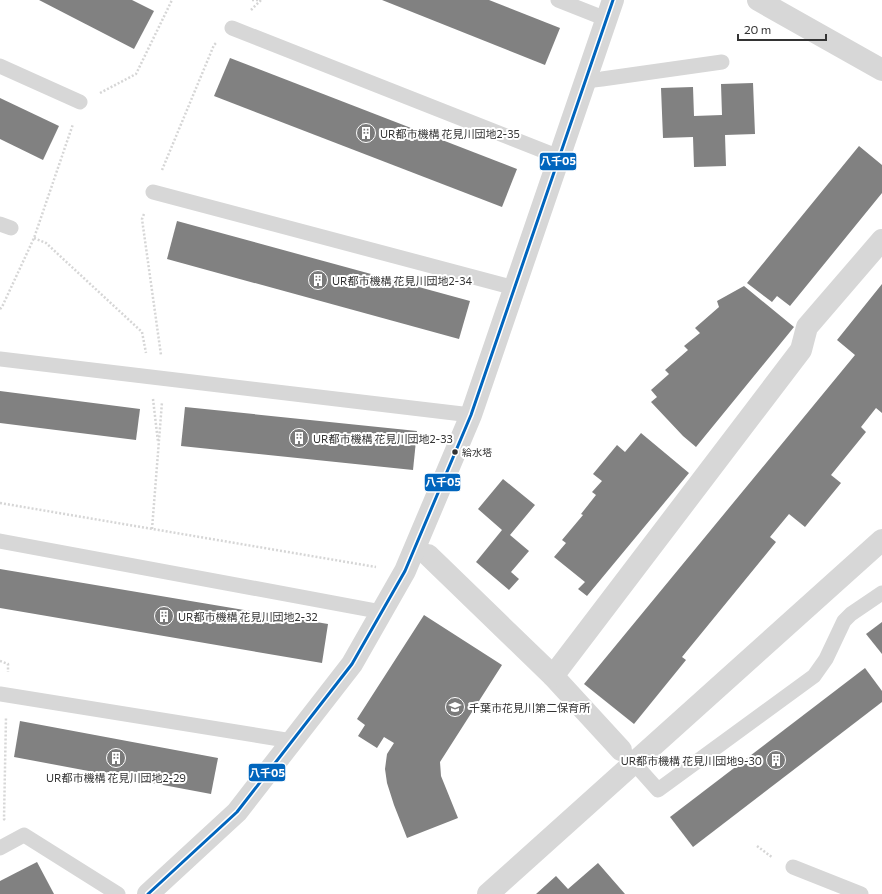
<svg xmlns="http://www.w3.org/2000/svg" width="882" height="894" viewBox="0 0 882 894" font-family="Commissioner,'Noto Sans JP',sans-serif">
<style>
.building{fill:#818181}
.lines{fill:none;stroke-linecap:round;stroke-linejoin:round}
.path{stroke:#d6d6d6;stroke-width:2.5;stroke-dasharray:2 2;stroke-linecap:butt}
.service{stroke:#d7d7d7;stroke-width:15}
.pedestrian{stroke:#d7d7d7;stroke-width:22}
.minor{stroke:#d7d7d7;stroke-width:22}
.tertiary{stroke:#d7d7d7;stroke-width:22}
.bus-1-casing{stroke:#fff;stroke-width:6}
.bus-1{stroke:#0065bd;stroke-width:3}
.bus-dot{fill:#333;stroke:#fff;stroke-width:1.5}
.labels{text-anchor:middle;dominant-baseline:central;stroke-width:4;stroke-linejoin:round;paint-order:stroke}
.bus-label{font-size:10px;fill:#333;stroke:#fff;text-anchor:start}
.poi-label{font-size:11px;fill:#333;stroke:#fff;text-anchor:start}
.line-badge{stroke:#fff;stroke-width:1.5}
.badge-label{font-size:11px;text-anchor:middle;font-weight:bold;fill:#fff}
</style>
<rect width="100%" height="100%" fill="#fff"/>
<g class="building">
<polygon points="39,0 132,0 154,11 134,49"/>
<polygon points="382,0 489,0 560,28 545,65"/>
<polygon points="230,58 517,169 502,207 214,96"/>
<polygon points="753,83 755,134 725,135 726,166 694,167 693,137 663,138 661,88 693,87 694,116 722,115 721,84"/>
<polygon points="0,98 59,126 43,160 0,139"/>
<polygon points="859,146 882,165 882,193 790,306 777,296 772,302 747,283"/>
<polygon points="177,221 470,301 459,339 167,259"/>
<polygon points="882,284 882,413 876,408 861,427 866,432 831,475 841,483 805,527 789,514 770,537 776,542 682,657 686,660 634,724 584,684 855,355 837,340"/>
<polygon points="744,286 794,327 696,447 683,436 651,402 657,397 651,390 669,374 665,370 688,350 684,346 700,333 695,328 719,307 717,301"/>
<polygon points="0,391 140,409 136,440 0,423"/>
<polygon points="185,407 417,431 413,470 181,446"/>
<polygon points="641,433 689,473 587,596 578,589 585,582 554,557 566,543 562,540 583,515 581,514 596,495 592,492 602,481 593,474 617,445 625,452"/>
<polygon points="503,479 535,505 510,535 529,551 511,572 519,579 509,590 476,562 502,530 478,509"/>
<polygon points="0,569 328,624 322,663 0,608"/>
<polygon points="424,615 502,665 440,762 441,776 458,818 407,838 394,805 387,783 385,769 387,754 394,743 384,737 377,748 358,736 365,725 357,719"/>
<polygon points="882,622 882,654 866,634"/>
<polygon points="865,668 882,691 882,702 693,847 670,817"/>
<polygon points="20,721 218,758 211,794 14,757"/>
<polygon points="37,862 54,894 0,894 0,881"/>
<polygon points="598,863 625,894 536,894 556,876 568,889"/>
</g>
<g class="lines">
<g class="path">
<polyline points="252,0 261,0"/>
<polyline points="251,10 261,0"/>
<polyline points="100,93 136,74 172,0"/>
<polyline points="162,170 214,45 216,43"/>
<polyline points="144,214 142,219 161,355"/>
<polyline points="34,238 46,243 142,332 146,353"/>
<polyline points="0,309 2,307 34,238 73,124"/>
<polyline points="153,399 158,442"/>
<polyline points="0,503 376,567"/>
<polyline points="152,529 162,402"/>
<polyline points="0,661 8,664 8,672"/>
<polyline points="5,820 4,819 6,717"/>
<polyline points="757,846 773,858"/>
</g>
<g class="service">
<polyline points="558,0 606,19"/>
<polyline points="232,28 559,157"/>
<polyline points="0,66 80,102"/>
<polyline points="585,81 602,79 722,62"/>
<polyline points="153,192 515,288"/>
<polyline points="0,224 11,228"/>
<polyline points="0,359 471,415"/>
<polyline points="0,541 382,612"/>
<polyline points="0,694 292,741"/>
<polyline points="633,762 658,790 814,676 826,659 844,621 851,614 882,593"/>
<polyline points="0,848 24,835 118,894"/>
<polyline points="793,867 861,894"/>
</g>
<g class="pedestrian">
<polyline points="428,555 553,676 621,750"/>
<polyline points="553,676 801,350 807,327 882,240"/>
</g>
<g class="minor">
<polyline points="148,894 237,812 352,664 405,571 471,415 613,0"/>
<polyline points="488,894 882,540"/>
</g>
<polyline class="tertiary" points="758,0 882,70"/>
<defs>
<polyline id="bus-1" points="148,894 237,812 352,664 405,571 471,415 613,0"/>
</defs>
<use href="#bus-1" class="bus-1-casing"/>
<use href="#bus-1" class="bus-1"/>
</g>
<defs>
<symbol id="building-disc" viewBox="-11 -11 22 22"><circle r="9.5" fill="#7a7a7a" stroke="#fff"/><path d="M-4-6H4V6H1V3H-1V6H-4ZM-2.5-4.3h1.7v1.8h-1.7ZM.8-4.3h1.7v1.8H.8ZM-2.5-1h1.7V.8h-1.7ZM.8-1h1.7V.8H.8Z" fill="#fff"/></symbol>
<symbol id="school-disc" viewBox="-11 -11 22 22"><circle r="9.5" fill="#7a7a7a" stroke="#fff"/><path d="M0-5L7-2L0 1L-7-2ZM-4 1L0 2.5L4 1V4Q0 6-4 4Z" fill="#fff"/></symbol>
</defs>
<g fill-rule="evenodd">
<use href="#building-disc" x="355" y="122" width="22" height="22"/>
<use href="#building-disc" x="307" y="269" width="22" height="22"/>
<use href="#building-disc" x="288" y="427" width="22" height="22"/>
<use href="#building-disc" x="153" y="605" width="22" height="22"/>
<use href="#school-disc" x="444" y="696" width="22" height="22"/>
<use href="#building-disc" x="105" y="747" width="22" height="22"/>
<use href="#building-disc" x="765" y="749" width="22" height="22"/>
</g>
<circle class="bus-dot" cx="455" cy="452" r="3.5"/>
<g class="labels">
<g class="bus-label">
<text x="462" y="452">給水塔</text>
</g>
<g class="poi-label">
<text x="380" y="133">UR都市機構 花見川団地2-35</text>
<text x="332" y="280">UR都市機構 花見川団地2-34</text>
<text x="313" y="438">UR都市機構 花見川団地2-33</text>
<text x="178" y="616">UR都市機構 花見川団地2-32</text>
<text x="469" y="707">千葉市花見川第二保育所</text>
<text x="762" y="760" text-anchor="end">UR都市機構 花見川団地9-30</text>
<text x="116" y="777" text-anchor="middle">UR都市機構 花見川団地2-29</text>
</g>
</g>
<g class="line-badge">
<rect x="539" y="152" width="38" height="19" rx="4" fill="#0065bd"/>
<rect x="424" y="473" width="37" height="19" rx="4" fill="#0065bd"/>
<rect x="248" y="763" width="38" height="19" rx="4" fill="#0065bd"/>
</g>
<g class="badge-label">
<text x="558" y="165">八千05</text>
<text x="443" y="486">八千05</text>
<text x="267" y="777">八千05</text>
</g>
<path d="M738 34v6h88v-6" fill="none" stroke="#333333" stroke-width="2"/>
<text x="744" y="34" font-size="12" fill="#333333" stroke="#ffffff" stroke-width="3" paint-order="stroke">20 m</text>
</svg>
